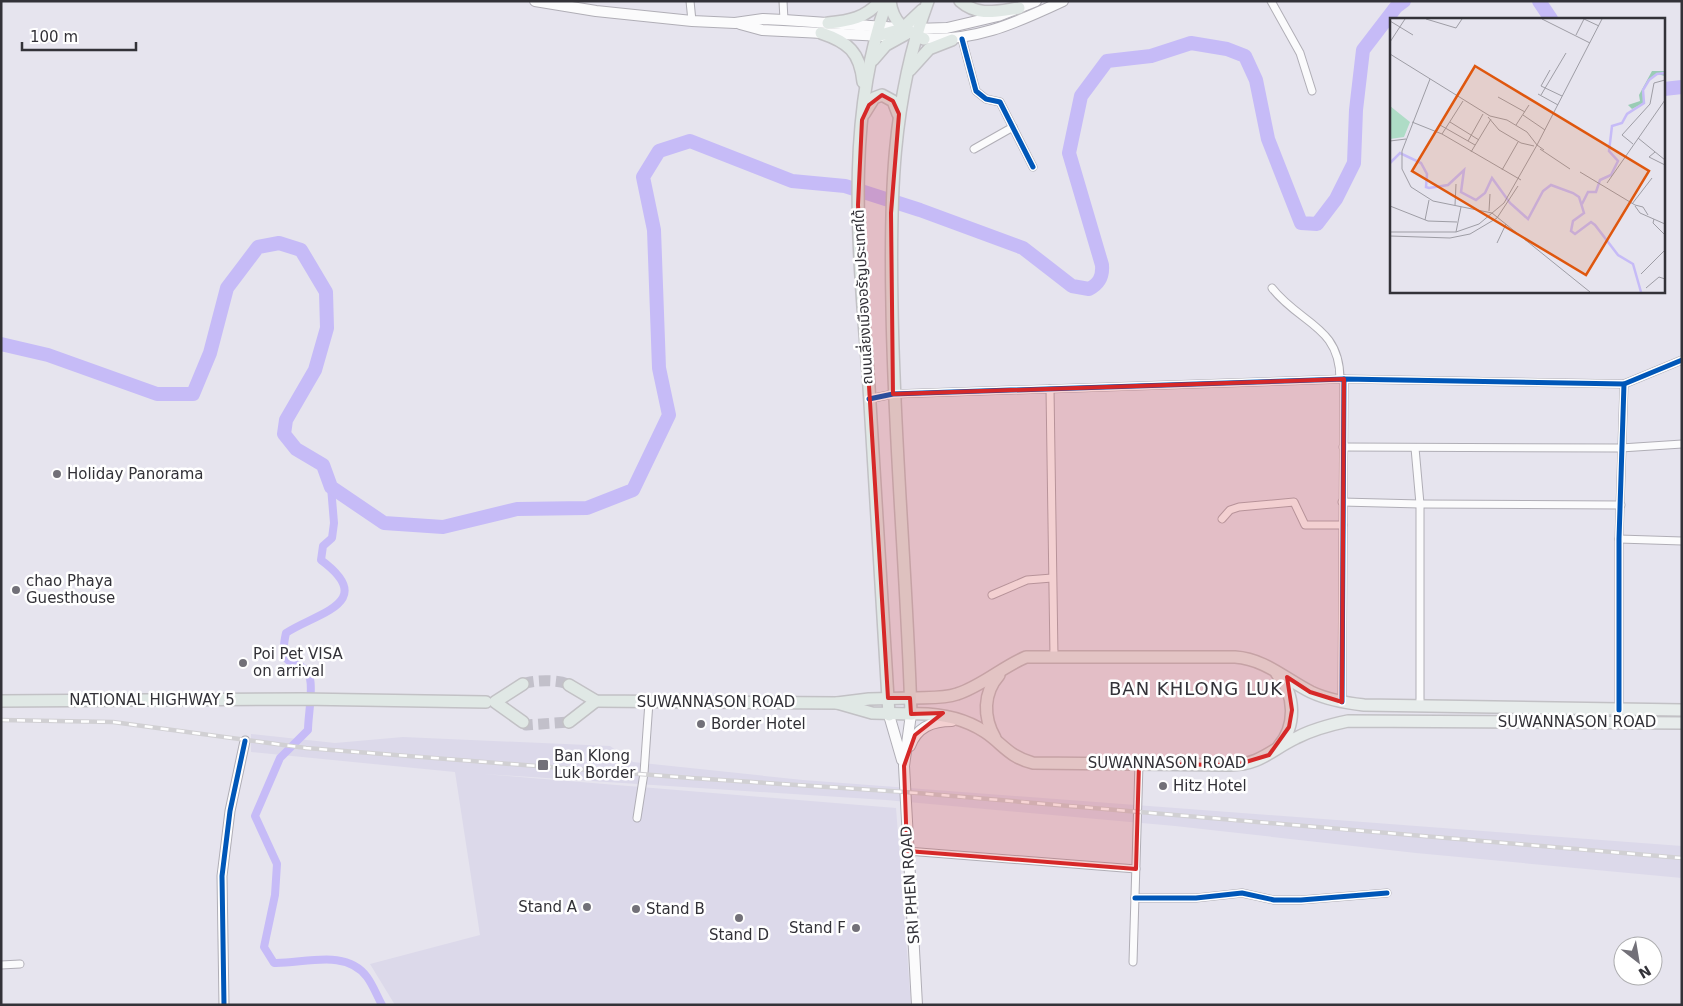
<svg xmlns="http://www.w3.org/2000/svg" width="1683" height="1006" viewBox="0 0 1683 1006" font-family="'DejaVu Sans','Noto Sans Thai',sans-serif">
<style>
.built{fill:#dcd9ea}
.lines{fill:none;stroke-linecap:round;stroke-linejoin:round}
.canal{stroke:#c6bbf7;stroke-width:8}
.river{stroke:#c6bbf7;stroke-width:14}
.trunk-tunnel{stroke:#c2c0ca;stroke-width:11;stroke-dasharray:11 5.5;stroke-linecap:butt}
.minor-casing{stroke:#b0aeb6;stroke-width:9}
.tertiary-casing{stroke:#b0aeb6;stroke-width:11}
.secondary-casing{stroke:#b0aeb6;stroke-width:12}
.primary-casing{stroke:#c2c1c5;stroke-width:14}
.trunk-casing{stroke:#c2c1c5;stroke-width:14}
.minor{stroke:#fbfbfc;stroke-width:7}
.tertiary{stroke:#fbfbfc;stroke-width:9}
.secondary{stroke:#fbfbfc;stroke-width:10}
.primary{stroke:#e7eceb;stroke-width:11}
.trunk{stroke:#e0e8e5;stroke-width:11}
.rail-casing{stroke:#d1d0d3;stroke-width:4.5}
.rail{stroke:#fff;stroke-width:2.5;stroke-dasharray:8;stroke-linecap:butt}
.cycleway-casing{stroke:#fff;stroke-width:8}
.cycleway{stroke:#0057b8;stroke-width:5}
.marked{fill:#d62828;fill-opacity:0.2;stroke:#d62828;stroke-width:4;stroke-linejoin:round}
.poi-dot{fill:#727078;stroke:#fff;stroke-width:2}
.labels{text-anchor:middle;dominant-baseline:central;stroke-width:5;stroke-linejoin:round;paint-order:stroke}
.street-label{font-size:15px;fill:#333238;stroke:#fff}
.poi-label{font-size:15px;fill:#333238;stroke:#fff;text-anchor:start}
.quarter-label{font-size:18px;letter-spacing:1px;fill:#333238;stroke:#fff}
.inset-river{fill:none;stroke:#c6bbf7;stroke-width:2.5}
.inset-road{fill:none;stroke:#9e9da5;stroke-width:1}
.view{fill:#df570e;fill-opacity:0.15;stroke:#df570e;stroke-width:2.5}
.inset-edge{fill:none;stroke:#333238;stroke-width:2.5}
</style>
<rect width="100%" height="100%" fill="#e6e4ee"/>
<polygon class="built" points="251,734 335,743 403,737 610,746 633,762 803,780 1682,846 1682,878 1416,853 1175,826 886,800 483,774 896,808 911,1005 395,1005 370,964 480,935 455,772 251,752"/>
<g class="lines">
<path class="canal" d="M331,487L334,523L332,538L323,546L321,560C379,603 316,613 286,633C276,677 303,653 310,679C313,691 308,717 308,730L280,758L255,816L277,864L275,895L264,947L274,963C303,964 346,948 367,977C373,985 377,996 382,1005"/>
<g class="river">
<polyline points="1539,1 1551,19"/>
<polyline points="1664,89 1682,87"/>
<path d="M1,344L48,355L157,394H193L210,353L227,288L258,247L279,243L301,250L326,292L327,328L315,370L286,420L284,434L296,449L323,465L331,487L384,523L443,527L517,509L587,508L633,490L669,415L659,368L654,230L643,177L659,151L690,141L792,181L845,186L920,210L1023,248L1072,286L1089,289C1099,284 1103,277 1102,265L1069,153L1081,96L1107,61L1151,56L1191,43L1227,49L1245,56L1256,80L1268,139L1301,223L1317,224L1336,199L1354,163L1356,110L1363,50L1396,7L1404,1"/>
</g>
<g class="trunk-tunnel">
<path d="M523,684C532,680 560,679 569,685"/>
<polyline points="523,722 526,725 569,722"/>
</g>
<defs>
<g id="minor">
<polyline points="690,1 692,21"/>
<polyline points="783,1 784,20"/>
<polyline points="1271,1 1300,53 1312,91"/>
<polyline points="962,39 976,91 986,99 1000,102 1033,167"/>
<polyline points="974,149 1013,127"/>
<path d="M1272,288C1300,324 1340,326 1340,379"/>
<polyline points="1050,389 1054,656"/>
<polyline points="869,399 893,394 1344,379 1624,384 1682,360"/>
<polyline points="1343,447 1621,448 1682,444"/>
<polyline points="1415,448 1420,504 1420,706"/>
<polyline points="1342,502 1420,504 1621,505"/>
<polyline points="1222,519 1230,510 1239,507 1294,502 1305,525 1343,525"/>
<polyline points="1619,539 1682,541"/>
<polyline points="992,595 1027,580 1052,578"/>
<polyline points="1342,702 1344,379"/>
<polyline points="1619,710 1619,539 1624,384"/>
<polyline points="637,818 644,773 649,702"/>
<polyline points="907,851 1136,869"/>
<polyline points="1135,898 1196,898 1242,893 1274,900 1301,900 1387,893"/>
<polyline points="1133,962 1139,764"/>
<polyline points="1,965 20,964"/>
</g>
<polyline id="tertiary" points="224,1005 222,876 230,811 245,741"/>
<g id="secondary">
<polyline points="535,1 596,11 692,21 735,23 763,19 784,20 914,29 947,28 998,16 1036,1"/>
<polyline points="740,24 762,30 883,36"/>
<path d="M917,38C972,43 1014,24 1063,1"/>
<polyline points="911,714 904,766 917,1005"/>
<polyline points="889,715 902,760"/>
<path d="M910,746C917,727 932,721 952,721"/>
</g>
<g id="primary">
<path d="M1277,674C1296,694 1296,726 1279,746"/>
<path d="M910,698C925,697 943,699 957,694C982,686 1002,667 1026,657H1235C1265,659 1285,679 1311,692C1328,700 1346,703 1364,705L1682,710"/>
<path d="M911,714C937,713 962,717 985,732C1003,744 1009,757 1033,763L1230,765C1260,765 1271,750 1296,738C1313,729 1329,725 1348,721L1682,723"/>
<path d="M995,738C983,717 983,693 999,675"/>
</g>
<g id="trunk">
<path d="M887,1C843,125 860,259 869,387C876,496 883,605 889,715"/>
<path d="M890,1C893,24 905,30 924,39"/>
<path d="M960,1C978,17 997,11 1019,8"/>
<path d="M828,23C849,21 866,18 880,1"/>
<path d="M821,33C848,42 860,52 863,82"/>
<polyline points="877,36 902,29 922,10"/>
<polyline points="873,60 886,45 906,34"/>
<polyline points="910,70 929,49 952,40"/>
<polyline points="864,114 874,98 882,95 893,101 898,114"/>
<polyline points="523,684 495,702 523,722"/>
<polyline points="569,685 596,701 837,703 869,699 910,698"/>
<polyline points="1,701 302,699 486,702"/>
<path d="M837,703L872,713L911,714C907,578 894,443 892,307C890,203 891,100 928,1"/>
<polyline points="569,722 596,701"/>
</g>
</defs>
<use href="#minor" class="minor-casing"/>
<use href="#tertiary" class="tertiary-casing"/>
<use href="#secondary" class="secondary-casing"/>
<use href="#primary" class="primary-casing"/>
<use href="#trunk" class="trunk-casing"/>
<use href="#minor" class="minor"/>
<use href="#tertiary" class="tertiary"/>
<use href="#secondary" class="secondary"/>
<use href="#primary" class="primary"/>
<use href="#trunk" class="trunk"/>
<defs>
<polyline id="rail" points="1,720 113,722 306,748 691,778 905,792 1682,858"/>
</defs>
<use href="#rail" class="rail-casing"/>
<use href="#rail" class="rail"/>
<defs>
<g id="cycleway">
<polyline points="962,39 976,91 986,99 1000,102 1033,167"/>
<polyline points="869,399 893,394 1344,379 1624,384 1682,360"/>
<polyline points="1342,702 1344,379"/>
<polyline points="1619,710 1619,539 1624,384"/>
<polyline points="1135,898 1196,898 1242,893 1274,900 1301,900 1387,893"/>
<polyline points="224,1005 222,876 230,811 245,741"/>
</g>
</defs>
<use href="#cycleway" class="cycleway-casing"/>
<use href="#cycleway" class="cycleway"/>
</g>
<path class="marked" d="M882,95L893,101L899,114L891,213L893,394L1344,379L1342,702L1310,692L1287,677L1292,710L1289,727L1269,755L1236,765L1139,764L1136,869L907,851L904,766L915,735L943,713L911,714L910,698H888L858,205L862,120L869,105Z"/>
<g class="poi-dot">
<circle cx="57" cy="474" r="5"/>
<circle cx="16" cy="590" r="5"/>
<circle cx="243" cy="663" r="5"/>
<circle cx="701" cy="724" r="5"/>
<rect x="537" y="759" width="12" height="12" rx="2.5"/>
<circle cx="1163" cy="786" r="5"/>
<circle cx="587" cy="907" r="5"/>
<circle cx="636" cy="909" r="5"/>
<circle cx="739" cy="918" r="5"/>
<circle cx="856" cy="928" r="5"/>
</g>
<g class="labels">
<g class="street-label">
<text transform="translate(863 297) rotate(-93)">ถนนเลี่ยงเมืองอรัญประเทศใต้</text>
<text x="152" y="700">NATIONAL HIGHWAY 5</text>
<text x="716" y="702">SUWANNASON ROAD</text>
<text x="1577" y="722">SUWANNASON ROAD</text>
<text x="1167" y="763">SUWANNASON ROAD</text>
<text transform="translate(910 885) rotate(-94)">SRI PHEN ROAD</text>
</g>
<g class="poi-label">
<text x="67" y="474">Holiday Panorama</text>
<text x="26" y="581">chao Phaya<tspan x="26" dy="17">Guesthouse</tspan></text>
<text x="253" y="654">Poi Pet VISA<tspan x="253" dy="17">on arrival</tspan></text>
<text x="711" y="724">Border Hotel</text>
<text x="554" y="756">Ban Klong<tspan x="554" dy="17">Luk Border</tspan></text>
<text x="1173" y="786">Hitz Hotel</text>
<text x="577" y="907" text-anchor="end">Stand A</text>
<text x="646" y="909">Stand B</text>
<text x="846" y="928" text-anchor="end">Stand F</text>
<text x="739" y="935" text-anchor="middle">Stand D</text>
</g>
<g class="quarter-label">
<text x="1196" y="688">BAN KHLONG LUK</text>
</g>
</g>
<g transform="translate(1390 18)">
<rect width="275" height="275" fill="#e6e4ee"/>
<path d="M0,88L20,104L14,119L0,121Z" fill="#aedcc6"/>
<path d="M262,53H275V58L267,56L259,62L253,72L254,85L242,91L238,87L250,83L249,77Z" fill="#9accb5"/>
<path class="inset-river" d="M0,145L10,135L31,145L37,156L36,169L39,170L58,167L74,152L71,174L86,182L95,175L102,160L120,185L138,201L153,173L161,167L183,175L189,179L194,195L183,203L181,213L185,216L201,204L205,207L228,237L243,246L251,274M192,186L198,174H206L210,162L221,157L228,143L219,133L222,108L232,105L237,96L254,85L253,72L259,62L267,56L275,55"/>
<path class="inset-road" d="M36,1L66,10L72,1M152,1L200,25M194,1L209,8M0,3L23,17M186,17L194,1M0,24L15,1M0,36L100,98L117,102L137,114L147,127L212,1M160,52L151,68L172,78M40,61L12,133V151L21,169L43,183L102,195L200,274M148,76L168,87M151,77L176,35M108,79L135,94M133,97L155,112M98,99L109,112L131,125L144,128M22,104L52,116L131,162M60,104L89,122M126,107L139,87M44,115L50,107L85,127M52,116L73,83M248,120L275,142M0,123L16,121M78,123L93,96M243,126L232,117L260,86L264,65L275,62M150,131L180,151M81,134L101,101M265,134L259,139L275,147M112,152L128,124M190,154L245,187L253,189L258,197M217,165L275,82M242,186L262,160M65,187L66,166M0,188L38,203L67,204M245,188L250,195L275,206M99,193L100,176M264,201L263,205L275,217M35,202L39,182M0,214H66L89,206L114,185L147,127L154,132M66,214L71,189M0,218L60,220L80,216L107,200L128,168M107,225L116,206M251,256L275,232M256,270L269,259L275,261"/>
<path class="view" d="M85,48L259,153L196,257L22,153Z"/>
<rect width="275" height="275" class="inset-edge"/>
</g>
<rect width="1683" height="1006" fill="none" stroke="#333238" stroke-width="5"/>
<g transform="translate(1638 961) rotate(149)"><circle r="24" fill="#ffffff" stroke="#adadaf"/>
<path d="M0-4L9 19L0 12L-9 19Z" fill="#727078"/>
<text y="-8" font-size="14" font-weight="bold" text-anchor="middle" fill="#333238">N</text>
</g>
<path d="M22 42v8h114v-8" fill="none" stroke="#333238" stroke-width="2.5"/>
<text x="30" y="42" font-size="15" fill="#333238" stroke="#ffffff" stroke-width="4" paint-order="stroke">100 m</text>
</svg>
